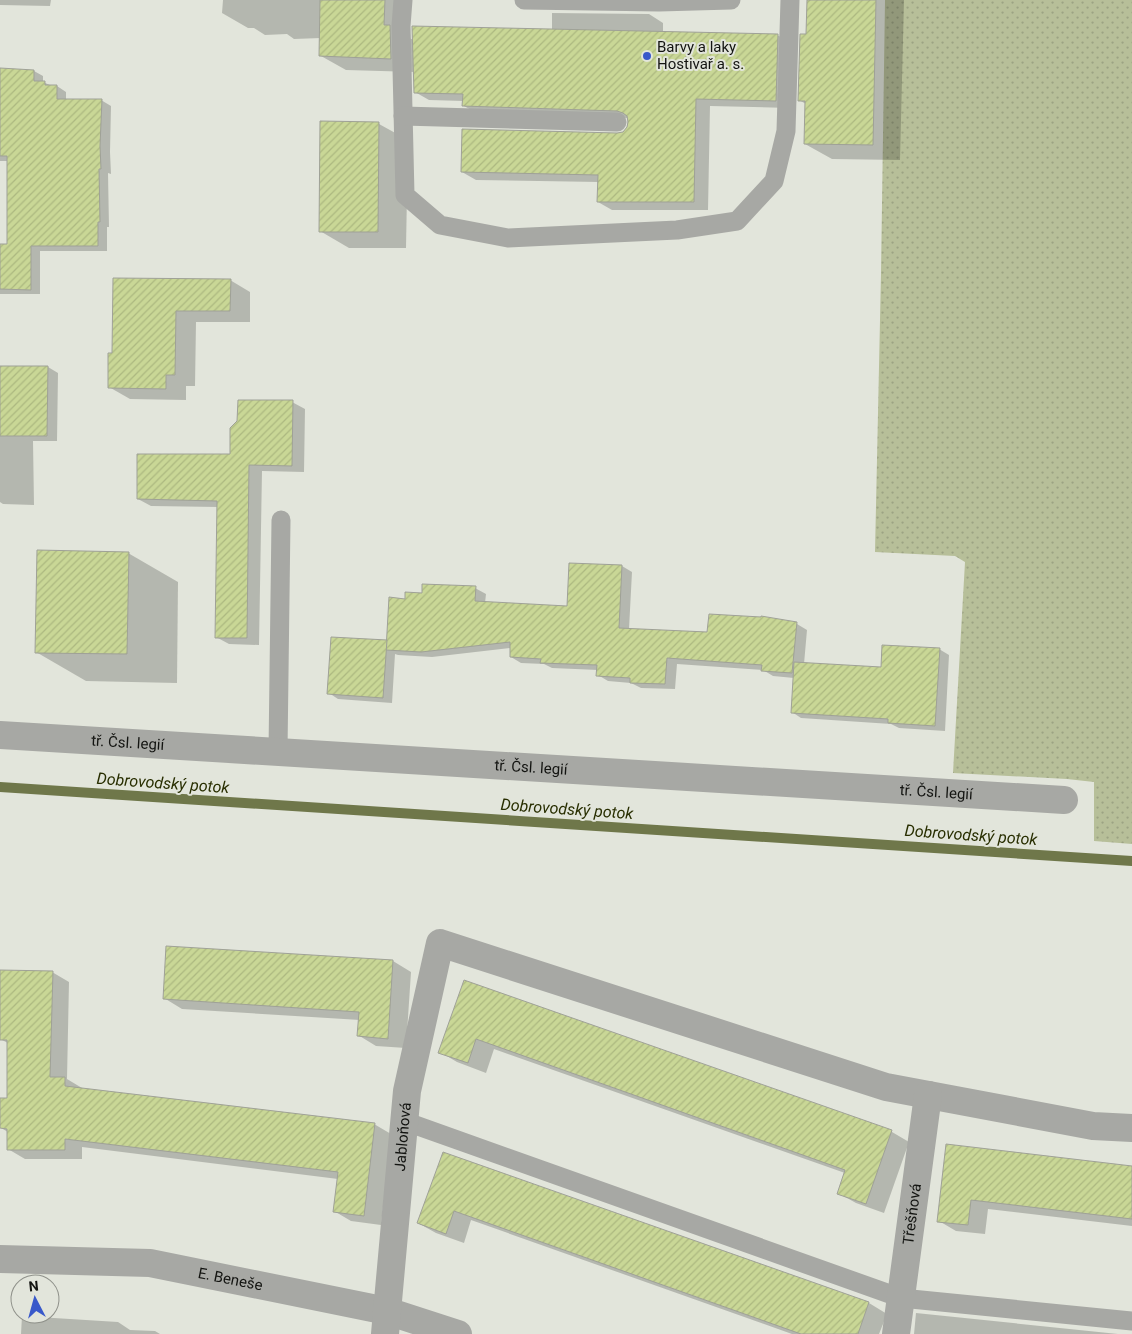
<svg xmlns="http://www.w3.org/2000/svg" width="1132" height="1334" viewBox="0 0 1132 1334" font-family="Roboto,sans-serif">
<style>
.park{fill:url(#park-dots)}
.shadow{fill:#0003}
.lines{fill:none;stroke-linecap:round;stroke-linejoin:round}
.stream{stroke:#6f774a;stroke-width:10}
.building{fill:url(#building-hatch);stroke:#9fa197}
.service{stroke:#a7a8a4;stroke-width:19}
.minor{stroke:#a7a8a4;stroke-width:28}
.poi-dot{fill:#3959ca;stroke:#e2e5db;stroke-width:2}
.labels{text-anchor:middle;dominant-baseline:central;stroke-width:4;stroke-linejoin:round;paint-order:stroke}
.poi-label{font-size:15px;fill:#131411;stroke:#e2e5db;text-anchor:start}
.street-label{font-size:15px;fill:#131411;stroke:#e2e5db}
.water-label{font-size:16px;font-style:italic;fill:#282e00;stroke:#e2e5db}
</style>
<defs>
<pattern id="park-dots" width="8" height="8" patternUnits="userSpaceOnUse" patternTransform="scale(1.25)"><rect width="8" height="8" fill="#b7bf99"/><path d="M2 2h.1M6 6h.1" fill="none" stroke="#9ca383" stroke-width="1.8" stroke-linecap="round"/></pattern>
<pattern id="building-hatch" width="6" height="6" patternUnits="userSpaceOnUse" patternTransform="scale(1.25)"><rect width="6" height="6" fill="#c9d796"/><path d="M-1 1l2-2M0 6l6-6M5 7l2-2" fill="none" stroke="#acb880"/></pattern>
</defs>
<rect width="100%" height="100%" fill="#e2e5db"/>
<polygon class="park" points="885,0 1132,0 1132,844 1094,841 1094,782 1067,779 953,773 965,562 955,556 875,552 881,274"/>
<g class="shadow">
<polygon points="0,0 51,0 50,6 0,5"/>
<polygon points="223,0 410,0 409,38 414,40 552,30 552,13 649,14 663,23 663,32 777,35 792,43 790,108 710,106 708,210 612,210 598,202 599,182 476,180 462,172 622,133 627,129 628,118 478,114 464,106 464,101 429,100 415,92 415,72 346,70 321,56 321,38 294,39 287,34 265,35 254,28 248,28 222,13"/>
<polygon points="808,0 904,0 900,160 832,159 805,144 806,104 799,100 808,36"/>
<polygon points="0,69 34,71 43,76 43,82 52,86 57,86 66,92 66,100 101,100 111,106 110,152 111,174 108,173 109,227 107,227 107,251 40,251 40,294 0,294 0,245 8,245 8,161 0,161"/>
<polygon points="379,124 408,140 406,248 349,248 320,231"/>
<polygon points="114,279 230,280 250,292 250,322 196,322 195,386 186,386 186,400 130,399 109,387 113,354"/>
<polygon points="0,367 48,367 58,373 57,441 33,441 34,505 3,504 0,502"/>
<polygon points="292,402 305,409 304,472 262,471 259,645 229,644 216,637 218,507 151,506 138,499 231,455 239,421"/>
<polygon points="128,553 178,582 177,683 86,681 36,652"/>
<polygon points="570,564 622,566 632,572 629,629 709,633 797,624 807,630 804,664 882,668 939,649 949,655 945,731 899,728 891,724 801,718 792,712 794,678 773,676 763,670 677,664 675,689 641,688 631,683 608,681 598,675 598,670 552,668 544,664 521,663 511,657 511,648 432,657 398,655 395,654 392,703 338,699 329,693 386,641 407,600 423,594 475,588 486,594 485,603 568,607"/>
<polygon points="393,961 411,972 406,1048 376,1046 358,1035 360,1020 182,1009 164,998"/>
<polygon points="52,972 69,982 67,1079 82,1088 82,1089 374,1124 391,1134 381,1225 351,1221 334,1211 338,1179 82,1147 82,1159 25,1159 8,1149 8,1132 1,1128 8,1099 8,1043 0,1039"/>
<polygon points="465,981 892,1132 909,1142 884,1213 856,1203 838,1193 845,1173 494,1049 486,1073 457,1062 440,1052"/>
<polygon points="948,1145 1132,1167 1132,1226 988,1209 985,1234 956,1231 939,1221"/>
<polygon points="444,1153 869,1303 887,1314 879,1334 792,1334 471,1220 464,1243 436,1233 418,1223"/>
<polygon points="916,1313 1118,1334 914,1334"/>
<polygon points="22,1316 118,1322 130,1330 155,1331 160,1334 21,1334"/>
</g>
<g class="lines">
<polyline class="stream" points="0,787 1132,861"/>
</g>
<g class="building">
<polygon points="320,0 385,0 384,25 390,25 391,59 319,56"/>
<polygon points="807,0 876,0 873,145 804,144 805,101 798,101 800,34 806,34"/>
<polygon points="412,26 778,34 776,101 696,99 694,202 597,202 598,175 461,172 462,129 617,133 623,132 627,127 628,122 627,116 623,113 617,111 462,106 463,94 414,93"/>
<polygon points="0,68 34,70 34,81 45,81 45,85 57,85 57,99 102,99 100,146 101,169 99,169 100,222 98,222 98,246 31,246 31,290 0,289 0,244 7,244 7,156 0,156"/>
<polygon points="320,121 379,122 378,232 319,232"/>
<polygon points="113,278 231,279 230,311 176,311 175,375 166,375 166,389 108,388 108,353 112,353"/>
<polygon points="0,366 48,366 47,436 0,436"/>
<polygon points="238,400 293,400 292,466 249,465 247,638 215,638 217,501 137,499 137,454 230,454 230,428 237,421"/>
<polygon points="37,550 129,552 127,654 35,653"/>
<polygon points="569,563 622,565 619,628 707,632 709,614 761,617 761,616 797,622 792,673 761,671 762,665 667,658 665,684 630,683 630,678 596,676 597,665 540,663 541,659 510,657 510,642 421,652 386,650 389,597 405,599 405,592 422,593 422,584 476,586 475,601 567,606"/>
<polygon points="331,637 387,640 383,698 327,694"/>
<polygon points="882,645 940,648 935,726 888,723 888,719 791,713 794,662 881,667"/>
<polygon points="166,946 393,960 388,1039 357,1036 359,1012 163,999"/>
<polygon points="0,970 53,971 50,1077 65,1077 65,1086 375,1123 364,1216 333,1212 338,1172 65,1139 65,1150 7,1150 7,1129 0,1128 0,1098 7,1098 7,1040 0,1040"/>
<polygon points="464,980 892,1130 866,1204 837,1194 845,1170 476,1039 468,1063 438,1053"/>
<polygon points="946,1144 1132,1166 1132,1219 971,1200 968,1225 937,1222"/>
<polygon points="443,1152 869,1302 858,1334 801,1334 454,1211 446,1234 417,1223"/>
</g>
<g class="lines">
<g class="service">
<polyline points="403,0 401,26 405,195 440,225 508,238 677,230 737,221 774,181 786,131 790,0"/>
<polyline points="524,0 659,2 731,0"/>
<polyline points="403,116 617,122"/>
<polyline points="278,751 281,520"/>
<polyline points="404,1121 901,1298 1132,1321"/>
</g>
<g class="minor">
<path id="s1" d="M0,735L1064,800"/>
<path id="s2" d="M0,1259L150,1263L387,1311L458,1334"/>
<path id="s3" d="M385,1334L407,1091L440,943L886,1087L1093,1126L1132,1128"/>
<path id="s4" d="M896,1334L928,1095"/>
</g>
</g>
<circle class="poi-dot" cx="647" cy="56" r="5"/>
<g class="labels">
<g class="poi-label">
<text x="657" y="47">Barvy a laky<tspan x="657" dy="17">Hostivař a. s.</tspan></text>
</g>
<g class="street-label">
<text stroke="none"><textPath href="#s1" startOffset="128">tř. Čsl. legií</textPath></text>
<text stroke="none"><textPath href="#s1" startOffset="532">tř. Čsl. legií</textPath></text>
<text stroke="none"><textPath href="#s1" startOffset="938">tř. Čsl. legií</textPath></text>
<text stroke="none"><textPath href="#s3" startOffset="198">Jabloňová</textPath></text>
<text stroke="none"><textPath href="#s4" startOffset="121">Třešňová</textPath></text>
<text stroke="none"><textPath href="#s2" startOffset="232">E. Beneše</textPath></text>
</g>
<g class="water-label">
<text transform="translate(163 783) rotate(4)">Dobrovodský potok</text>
<text transform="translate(567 809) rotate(4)">Dobrovodský potok</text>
<text transform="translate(971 835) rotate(4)">Dobrovodský potok</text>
</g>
</g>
<g transform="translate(35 1299) rotate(354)"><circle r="24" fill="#e2e5db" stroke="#8f918a"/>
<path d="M0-4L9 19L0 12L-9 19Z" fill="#3959ca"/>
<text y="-8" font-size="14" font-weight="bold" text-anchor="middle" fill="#131411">N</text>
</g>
</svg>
